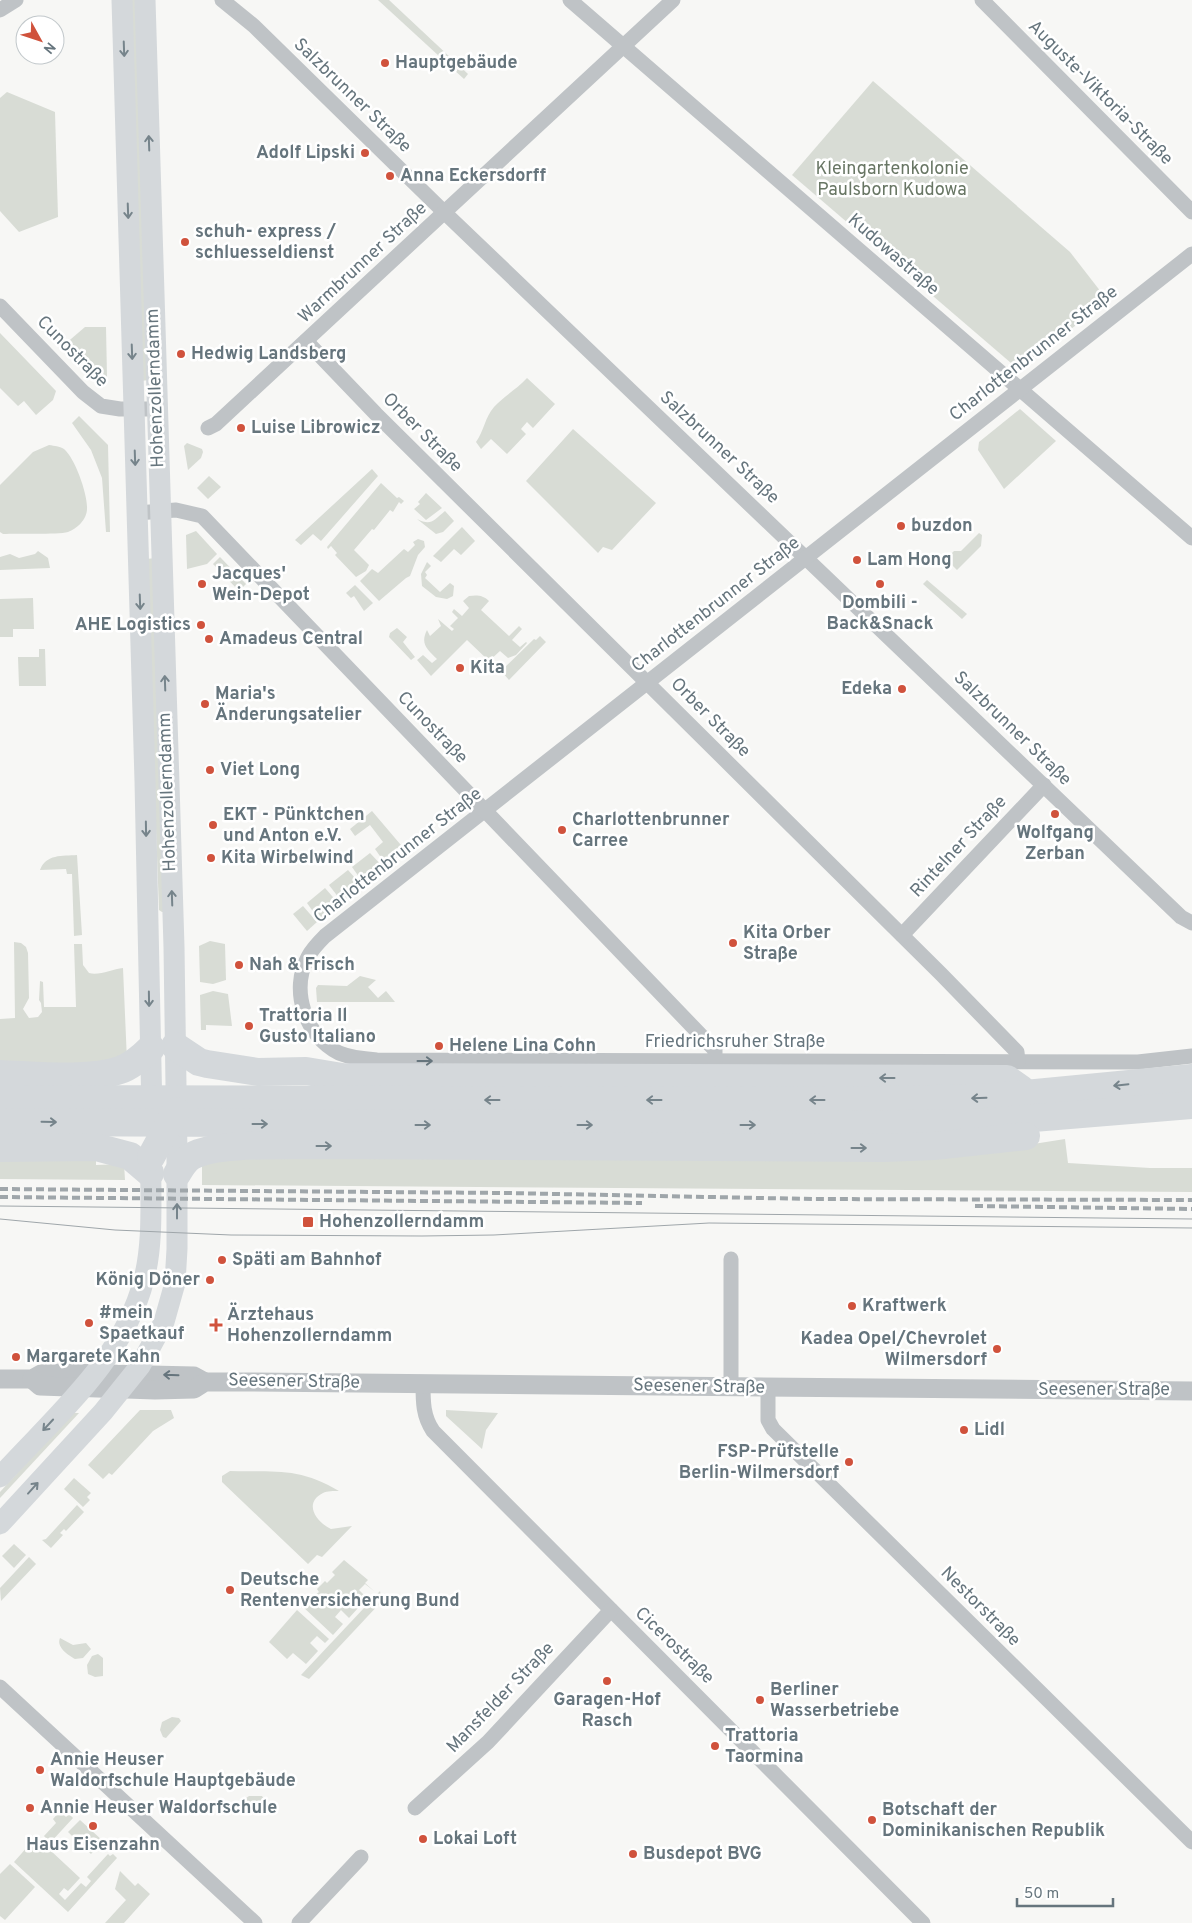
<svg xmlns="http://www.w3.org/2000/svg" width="1192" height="1923" viewBox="0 0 1192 1923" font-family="Overpass,sans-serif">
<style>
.green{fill:#d8dcd5}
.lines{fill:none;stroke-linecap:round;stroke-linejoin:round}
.minor{stroke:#bfc3c6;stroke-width:15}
.tertiary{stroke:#bfc3c6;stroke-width:19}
.secondary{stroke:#d4d8db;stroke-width:21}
.motorway{stroke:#d4d8db;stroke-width:28}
.tram{stroke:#9fa6aa;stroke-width:1}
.rail{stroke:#9fa6aa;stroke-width:4;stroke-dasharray:8 4;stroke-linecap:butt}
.oneway{stroke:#76848b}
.oneway2{stroke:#66757d}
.poi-dot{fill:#d0523c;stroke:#fff;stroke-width:2}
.labels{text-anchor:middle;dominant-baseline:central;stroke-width:5;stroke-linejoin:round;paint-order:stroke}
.poi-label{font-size:18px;font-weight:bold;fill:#66757d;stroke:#fff;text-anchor:start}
.street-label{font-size:18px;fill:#66757d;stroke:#fff}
.park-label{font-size:18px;fill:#687664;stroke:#fff}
</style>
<rect width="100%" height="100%" fill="#f7f7f5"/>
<g class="green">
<polygon points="128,0 138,0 150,380 140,381"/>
<polygon points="378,0 389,0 468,74 464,79"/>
<polygon points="873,81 1070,252 1108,301 1018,369 792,175"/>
<polygon points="7,92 55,112 58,217 19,232 0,211 0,98"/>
<polygon points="85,327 106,327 107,377 98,380 64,345"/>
<polygon points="0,333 56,391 53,400 36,415 24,401 18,406 0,388"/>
<path d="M527,378L555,404L533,428L527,422L521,429L526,434L507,454L491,439L481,449L476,442C484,431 485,417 494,407C504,396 517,389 527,378Z"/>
<polygon points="1020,409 1056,441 1004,489 978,450 979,442"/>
<polygon points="79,416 108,445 110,532 106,532 102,478 91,450 72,423"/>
<polygon points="573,429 656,503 612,550 603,547 598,553 526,481"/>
<polygon points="187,443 202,449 203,452 201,458 188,470 184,446"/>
<path d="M49,445C55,446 59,446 64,449C75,458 88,495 87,509C87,519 77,529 68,532C57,535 17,533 3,534L0,532V485L33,452Z"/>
<polygon points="372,469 378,476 321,541 313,534 301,545 295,540"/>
<polygon points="209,476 221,487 208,499 197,488"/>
<polygon points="381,483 397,498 399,497 404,501 401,504 399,502 393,512 390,510 374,530 372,529 354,550 369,565 366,571 356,577 335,555 337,553 331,546 328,549 327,547"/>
<polygon points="426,493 442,508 426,520 414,509 420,504 418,502"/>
<path d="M445,511L454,521L443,532L436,534L417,519C431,526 433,521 445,511Z"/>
<polygon points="462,527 475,541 461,555 454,549 441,562 433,556"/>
<polygon points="196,531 217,554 207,564 187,569 186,535"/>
<polygon points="979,533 982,535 981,546 957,570 946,559 954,551 961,551"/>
<polygon points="418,539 424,541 425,547 418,555 410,576 406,578 379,601 360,581 372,569 378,573 404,549 408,552 415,545 413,542"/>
<polygon points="38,551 48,558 50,568 0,570 0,557 10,554 19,558 35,554"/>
<polygon points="220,557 246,584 239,591 213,564"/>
<polygon points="156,558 164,912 162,912 159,910 146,559"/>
<polygon points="427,562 431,566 425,572 427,575 425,578 440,592 450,583 454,586 453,596 447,599 436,597 422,586 421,574"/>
<polygon points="927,580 967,614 962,619 923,584"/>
<polygon points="355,585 373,603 364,611 354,596 351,598 346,593"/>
<path d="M469,596C477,595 483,595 489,601L481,610L509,636L519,626L522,629L512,640L520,647L526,642L527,643L516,655L508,658L500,651L489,661L467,640L431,676L417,660L423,655L432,663L437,659C427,649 420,644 427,630L430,636L441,626L438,619L452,631L454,629L450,626L458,618L452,612L454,609L462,616L469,608L463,601Z"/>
<polygon points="33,598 34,629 13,629 13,637 0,637 0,599"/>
<polygon points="397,628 407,637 403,642 415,657 411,660 389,637 390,633"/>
<polygon points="540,636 546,642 509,680 501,671 534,639 536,640"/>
<polygon points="39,649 45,649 46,686 19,686 18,657 39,657"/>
<polygon points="372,811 406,851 387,866 375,849 383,842 370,825 355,836 350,829"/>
<polygon points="370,853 384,868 364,884 352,867"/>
<path d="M77,855L82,935L74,936L72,874H67L66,869L40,870C46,854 62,856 77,855Z"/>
<polygon points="348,870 362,886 342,902 329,885"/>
<polygon points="325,888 339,904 319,920 307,903"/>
<polygon points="303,906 317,922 307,931 293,914"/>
<polygon points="210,941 225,944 226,980 213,984 200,982 199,946"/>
<path d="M14,942L21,943L26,947L28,953L29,998L23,1009L29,1018L38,1017L42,1012L41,1003L39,1000L40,981L43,982L44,1007H76L74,944H82L83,965L89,973C99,976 112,969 123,968L127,1061L0,1068V1019L15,1018Z"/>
<polygon points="360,976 376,980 368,987 378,998 386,991 395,1002 317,1002 316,988 318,985 347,986"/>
<polygon points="213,991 228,994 232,1026 206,1025 206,1030 201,1030 200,995"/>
<polygon points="1065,1139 1068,1163 1150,1168 1192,1168 1192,1192 202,1185 202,1163 240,1157 1027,1145"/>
<polygon points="0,1157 96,1160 96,1165 124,1164 125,1180 0,1179"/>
<polygon points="140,1410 171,1410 174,1418 153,1431 112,1475 109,1473 103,1479 88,1465"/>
<polygon points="446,1410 498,1413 486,1430 482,1449 446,1416"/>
<polygon points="72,1413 79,1413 0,1498 0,1492"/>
<path d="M230,1471C274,1472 300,1467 339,1491C334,1491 327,1491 323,1493C303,1503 316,1522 331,1529L352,1526L322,1557L317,1555L308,1564L222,1482V1476Z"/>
<polygon points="74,1478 91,1493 87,1497 90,1500 83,1507 64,1489"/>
<polygon points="77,1505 84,1512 66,1531 64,1529 60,1533 63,1535 51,1548 42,1540 46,1539"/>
<polygon points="14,1544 26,1555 14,1568 2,1556"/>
<polygon points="29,1557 36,1564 1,1601 0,1588"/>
<polygon points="344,1560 368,1580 365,1583 374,1591 365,1584 359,1590 367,1598 349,1618 341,1610 335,1617 343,1624 333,1635 302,1606 319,1592 317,1589 325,1581 327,1583 335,1575 332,1572"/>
<polygon points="380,1591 382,1601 309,1679 301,1675"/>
<polygon points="297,1610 329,1639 325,1643 317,1636 310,1643 318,1651 306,1664 293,1653 287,1659 269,1642"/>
<path d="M60,1638L73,1645L86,1643L91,1649L83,1658L75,1659C68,1655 56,1647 60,1638Z"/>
<polygon points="98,1654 103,1658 103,1676 95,1677 88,1674 87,1665 92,1656"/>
<polygon points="172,1717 179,1718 181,1721 166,1738 163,1737 160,1730 162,1722"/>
<polygon points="249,1796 262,1796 264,1799 247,1815 244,1806 246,1798"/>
<polygon points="60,1811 66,1817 69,1814 73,1818 50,1843 44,1836 56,1823 53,1819"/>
<polygon points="80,1820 103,1841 91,1854 68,1832"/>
<polygon points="36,1837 80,1878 68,1891 64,1888 59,1894 65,1900 81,1883 86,1887 91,1881 87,1877 108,1854 110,1856 113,1854 117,1858 68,1912 14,1862"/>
<polygon points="10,1864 35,1887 5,1920 0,1916 0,1874"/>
<polygon points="120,1871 135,1886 138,1883 150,1894 124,1923 105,1923 126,1900 115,1889"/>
</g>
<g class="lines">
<g class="minor">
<polyline points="222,0 254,26 445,213 1181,917 1192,923"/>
<polyline points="570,0 1192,538"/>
<polyline points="982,0 1192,212"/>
<polyline points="0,10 16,0"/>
<path d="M1192,254L325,936C319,942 312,949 308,957C290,990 305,1036 339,1053C351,1058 364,1059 377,1060L1138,1062L1192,1056"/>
<polyline points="0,306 83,392 101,406 120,409 156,409"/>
<polyline points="306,341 376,414 941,974 1017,1052 1018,1061"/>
<polyline points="208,428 216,424 673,0"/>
<polyline points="137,513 176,510 202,516 715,1050 715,1061"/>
<polyline points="902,935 1044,785"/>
<path d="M423,1384C423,1402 423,1416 433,1431L923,1923"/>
<polyline points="731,1387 731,1259"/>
<polyline points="768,1388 768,1420 773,1429 1192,1842"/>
<polyline points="0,1687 255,1923"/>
<polyline points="415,1808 488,1742 611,1610"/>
<polyline points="299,1923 361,1857"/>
</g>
<g class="tertiary">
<polyline points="0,1379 32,1379 41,1374 62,1373 194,1376 205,1382"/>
<polyline points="32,1379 40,1386 155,1390 194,1389 205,1382 246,1382 1192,1391"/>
</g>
<g class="secondary">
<polyline points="122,0 145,781 152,1114"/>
<path d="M0,1477C54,1417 124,1360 144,1279C154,1240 150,1197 151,1157"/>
<polyline points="0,1524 103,1412 140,1366 164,1322 175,1283 177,1249 177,1155 174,947 145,0"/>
</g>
<g class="motorway">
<polyline points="175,1046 199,1062 207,1064 258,1072 306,1071 342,1077 1007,1079 1021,1089"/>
<path d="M0,1074C33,1075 89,1081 120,1070C132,1066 142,1057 151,1048"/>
<polyline points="0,1099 837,1101 983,1098 1192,1078"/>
<polyline points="0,1122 834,1125 973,1123 1192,1105"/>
<polyline points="0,1148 96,1147 130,1156 150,1173"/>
<polyline points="151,1157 176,1111"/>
<path d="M177,1174C181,1167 185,1160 192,1156C216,1142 288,1146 318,1145L884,1148L934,1146L1026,1136"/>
</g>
<g class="tram">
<polyline points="0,1206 1192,1219"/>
<polyline points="0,1219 115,1230 231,1235 422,1236 494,1235 709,1223 1192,1228"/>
</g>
<g class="rail">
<polyline points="0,1189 506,1193 812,1199 1192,1200"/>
<polyline points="0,1197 642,1203"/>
<polyline points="975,1206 1192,1209"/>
</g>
</g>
<defs><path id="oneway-shaft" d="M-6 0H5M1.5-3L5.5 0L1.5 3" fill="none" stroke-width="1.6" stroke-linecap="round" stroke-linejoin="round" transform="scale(1.25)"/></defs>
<g class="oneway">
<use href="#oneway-shaft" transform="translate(124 49) rotate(88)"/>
<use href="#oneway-shaft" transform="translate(149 143) rotate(-92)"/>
<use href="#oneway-shaft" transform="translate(128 211) rotate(88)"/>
<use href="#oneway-shaft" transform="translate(132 352) rotate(88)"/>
<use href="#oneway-shaft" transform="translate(135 458) rotate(88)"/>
<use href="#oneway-shaft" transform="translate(140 602) rotate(88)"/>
<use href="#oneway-shaft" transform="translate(165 683) rotate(-92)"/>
<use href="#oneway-shaft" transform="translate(146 829) rotate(89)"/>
<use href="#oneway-shaft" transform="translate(172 898) rotate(-92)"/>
<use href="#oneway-shaft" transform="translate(149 999) rotate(89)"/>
<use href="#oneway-shaft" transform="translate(887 1078) rotate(-180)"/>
<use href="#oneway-shaft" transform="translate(1121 1085) rotate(174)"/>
<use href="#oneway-shaft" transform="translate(979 1098) rotate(178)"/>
<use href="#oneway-shaft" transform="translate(492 1100) rotate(180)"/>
<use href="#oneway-shaft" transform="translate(654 1100) rotate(180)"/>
<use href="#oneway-shaft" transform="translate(817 1100) rotate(-180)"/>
<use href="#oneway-shaft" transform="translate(49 1122) rotate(1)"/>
<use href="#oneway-shaft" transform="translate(260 1124)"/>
<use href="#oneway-shaft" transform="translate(423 1125)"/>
<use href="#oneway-shaft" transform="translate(585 1125)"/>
<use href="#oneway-shaft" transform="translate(748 1125)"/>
<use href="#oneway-shaft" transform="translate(324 1146)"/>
<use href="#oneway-shaft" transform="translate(859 1148)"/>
<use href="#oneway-shaft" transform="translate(177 1211) rotate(-90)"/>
<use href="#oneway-shaft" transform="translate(48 1425) rotate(133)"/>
<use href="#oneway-shaft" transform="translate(33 1488) rotate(-48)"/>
</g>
<g class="oneway2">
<use href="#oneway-shaft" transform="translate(425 1061)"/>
<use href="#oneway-shaft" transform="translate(171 1375) rotate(-178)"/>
</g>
<g class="poi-dot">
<circle cx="385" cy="63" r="5"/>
<circle cx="365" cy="153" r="5"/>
<circle cx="390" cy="176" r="5"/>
<circle cx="185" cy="242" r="5"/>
<circle cx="181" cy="354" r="5"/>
<circle cx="241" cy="428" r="5"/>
<circle cx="901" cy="526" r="5"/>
<circle cx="857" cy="560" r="5"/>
<circle cx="202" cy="584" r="5"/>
<circle cx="880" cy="584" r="5"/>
<circle cx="201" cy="625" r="5"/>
<circle cx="209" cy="639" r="5"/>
<circle cx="460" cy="668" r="5"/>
<circle cx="902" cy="689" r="5"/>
<circle cx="205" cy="704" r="5"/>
<circle cx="210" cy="770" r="5"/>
<circle cx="1055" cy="814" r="5"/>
<circle cx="213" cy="825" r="5"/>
<circle cx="562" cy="830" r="5"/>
<circle cx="211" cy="858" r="5"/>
<circle cx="733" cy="943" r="5"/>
<circle cx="239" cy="965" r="5"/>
<circle cx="249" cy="1026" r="5"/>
<circle cx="439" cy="1046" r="5"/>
<rect x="302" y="1216" width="12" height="12" rx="2.5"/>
<circle cx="222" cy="1260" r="5"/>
<circle cx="210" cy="1280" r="5"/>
<circle cx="852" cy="1306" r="5"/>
<circle cx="89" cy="1323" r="5"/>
<path d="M213.5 1317.5h5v5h5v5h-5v5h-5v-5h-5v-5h5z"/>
<circle cx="997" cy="1349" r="5"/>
<circle cx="16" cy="1357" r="5"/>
<circle cx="964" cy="1430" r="5"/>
<circle cx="849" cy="1462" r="5"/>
<circle cx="230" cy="1590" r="5"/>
<circle cx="607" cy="1681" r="5"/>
<circle cx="760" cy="1700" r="5"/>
<circle cx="715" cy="1746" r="5"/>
<circle cx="40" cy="1770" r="5"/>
<circle cx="30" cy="1808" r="5"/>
<circle cx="872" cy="1820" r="5"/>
<circle cx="93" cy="1826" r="5"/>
<circle cx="423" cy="1839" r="5"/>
<circle cx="633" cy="1854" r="5"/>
</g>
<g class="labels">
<g class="poi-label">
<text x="395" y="63">Hauptgebäude</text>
<text x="355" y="153" text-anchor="end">Adolf Lipski</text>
<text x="400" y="176">Anna Eckersdorff</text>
<text x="195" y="232">schuh- express /<tspan x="195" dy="21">schluesseldienst</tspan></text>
<text x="191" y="354">Hedwig Landsberg</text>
<text x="251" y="428">Luise Librowicz</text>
<text x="911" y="526">buzdon</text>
<text x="867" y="560">Lam Hong</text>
<text x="212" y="574">Jacques'<tspan x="212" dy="21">Wein-Depot</tspan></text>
<text x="880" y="603" text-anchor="middle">Dombili -<tspan x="880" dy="21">Back&amp;Snack</tspan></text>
<text x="191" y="625" text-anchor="end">AHE Logistics</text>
<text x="219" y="639">Amadeus Central</text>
<text x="470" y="668">Kita</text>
<text x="892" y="689" text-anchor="end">Edeka</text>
<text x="215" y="694">Maria's<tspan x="215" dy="21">Änderungsatelier</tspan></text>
<text x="220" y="770">Viet Long</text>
<text x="223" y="815">EKT - Pünktchen<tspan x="223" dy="21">und Anton e.V.</tspan></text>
<text x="572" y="820">Charlottenbrunner<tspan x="572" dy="21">Carree</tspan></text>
<text x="1055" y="833" text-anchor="middle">Wolfgang<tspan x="1055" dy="21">Zerban</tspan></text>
<text x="221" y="858">Kita Wirbelwind</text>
<text x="743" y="933">Kita Orber<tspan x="743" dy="21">Straße</tspan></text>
<text x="249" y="965">Nah &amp; Frisch</text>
<text x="259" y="1016">Trattoria Il<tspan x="259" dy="21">Gusto Italiano</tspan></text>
<text x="449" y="1046">Helene Lina Cohn</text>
<text x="319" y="1222">Hohenzollerndamm</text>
<text x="232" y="1260">Späti am Bahnhof</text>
<text x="200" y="1280" text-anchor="end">König Döner</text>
<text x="862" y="1306">Kraftwerk</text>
<text x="99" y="1313">#mein<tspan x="99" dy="21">Spaetkauf</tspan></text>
<text x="227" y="1315">Ärztehaus<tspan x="227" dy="21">Hohenzollerndamm</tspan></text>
<text x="987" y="1339" text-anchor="end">Kadea Opel/Chevrolet<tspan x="987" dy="21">Wilmersdorf</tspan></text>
<text x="26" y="1357">Margarete Kahn</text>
<text x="974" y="1430">Lidl</text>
<text x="839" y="1452" text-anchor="end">FSP-Prüfstelle<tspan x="839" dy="21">Berlin-Wilmersdorf</tspan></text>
<text x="240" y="1580">Deutsche<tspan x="240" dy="21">Rentenversicherung Bund</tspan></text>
<text x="770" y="1690">Berliner<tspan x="770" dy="21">Wasserbetriebe</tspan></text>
<text x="607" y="1700" text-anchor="middle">Garagen-Hof<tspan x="607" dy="21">Rasch</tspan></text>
<text x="725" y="1736">Trattoria<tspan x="725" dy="21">Taormina</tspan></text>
<text x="50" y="1760">Annie Heuser<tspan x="50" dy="21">Waldorfschule Hauptgebäude</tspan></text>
<text x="40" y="1808">Annie Heuser Waldorfschule</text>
<text x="882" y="1810">Botschaft der<tspan x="882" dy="21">Dominikanischen Republik</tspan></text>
<text x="433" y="1839">Lokai Loft</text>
<text x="93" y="1845" text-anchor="middle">Haus Eisenzahn</text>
<text x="643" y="1854">Busdepot BVG</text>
</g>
<g class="street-label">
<text transform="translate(1100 93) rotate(45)">Auguste-Viktoria-Straße</text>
<text transform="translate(352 96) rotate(44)">Salzbrunner Straße</text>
<text transform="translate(893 255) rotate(41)">Kudowastraße</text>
<text transform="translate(363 263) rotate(-43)">Warmbrunner Straße</text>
<text transform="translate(72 352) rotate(45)">Cunostraße</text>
<text transform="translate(1034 354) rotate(-38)">Charlottenbrunner Straße</text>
<text transform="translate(156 388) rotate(-92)">Hohenzollerndamm</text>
<text transform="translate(422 433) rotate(45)">Orber Straße</text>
<text transform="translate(719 448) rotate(43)">Salzbrunner Straße</text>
<text transform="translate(716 605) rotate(-38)">Charlottenbrunner Straße</text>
<text transform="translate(710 718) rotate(45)">Orber Straße</text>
<text transform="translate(432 728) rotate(46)">Cunostraße</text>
<text transform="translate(1012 729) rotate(44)">Salzbrunner Straße</text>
<text transform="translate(168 792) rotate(-92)">Hohenzollerndamm</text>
<text transform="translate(959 847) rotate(-47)">Rintelner Straße</text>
<text transform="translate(398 856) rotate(-38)">Charlottenbrunner Straße</text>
<text x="735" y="1042">Friedrichsruher Straße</text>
<text transform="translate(294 1382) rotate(1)">Seesener Straße</text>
<text transform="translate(699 1387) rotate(1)">Seesener Straße</text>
<text x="1104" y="1390">Seesener Straße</text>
<text transform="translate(980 1607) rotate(45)">Nestorstraße</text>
<text transform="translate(674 1646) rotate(44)">Cicerostraße</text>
<text transform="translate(501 1698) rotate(-46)">Mansfelder Straße</text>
</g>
<g class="park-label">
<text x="892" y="169">Kleingartenkolonie<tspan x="892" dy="21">Paulsborn Kudowa</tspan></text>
</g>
</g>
<g transform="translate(40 40) rotate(130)"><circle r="24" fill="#ffffff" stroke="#c2c8cb"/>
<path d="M0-4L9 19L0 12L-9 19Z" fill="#d0523c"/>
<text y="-8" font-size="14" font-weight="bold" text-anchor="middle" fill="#66757d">N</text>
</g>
<path d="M1017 1898v8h96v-8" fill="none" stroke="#66757d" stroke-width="2.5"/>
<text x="1024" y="1898" font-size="15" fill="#66757d" stroke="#ffffff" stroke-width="4" paint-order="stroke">50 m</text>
</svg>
